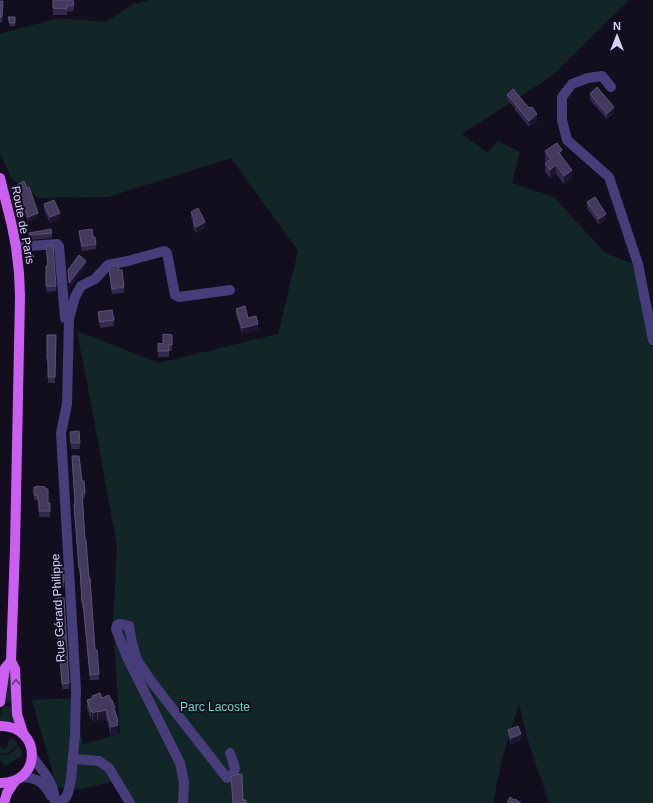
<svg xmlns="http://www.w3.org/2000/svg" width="653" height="803" viewBox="0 0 653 803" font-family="Helvetica,sans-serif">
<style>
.green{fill:#122628}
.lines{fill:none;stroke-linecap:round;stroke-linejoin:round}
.minor{stroke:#463d7a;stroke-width:10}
.major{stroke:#cb5ff2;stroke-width:10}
.wall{fill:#33294b}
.shaded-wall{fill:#1e1631}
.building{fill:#443a5e;stroke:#5c5277}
.oneway{stroke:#66327d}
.labels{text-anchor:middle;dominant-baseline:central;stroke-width:4;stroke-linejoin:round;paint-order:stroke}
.street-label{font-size:12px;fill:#d9cffb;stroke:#130e1e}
.park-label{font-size:12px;fill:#62d5c4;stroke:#130e1e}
</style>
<rect width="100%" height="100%" fill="#130e1e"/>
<g class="green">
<polygon points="150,0 629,0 552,76 462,134 488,153 498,141 520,152 512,183 554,197 605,253 639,266 653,336 653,803 549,803 529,744 519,704 502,759 493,803 132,803 118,781 79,789 57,787 32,700 74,698 83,744 120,734 113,621 117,547 95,425 77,331 159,363 278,334 298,251 231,158 108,197 39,198 12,179 0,154 0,34 58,18 106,22 133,4"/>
<polygon points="8,669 10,669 12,703 4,702"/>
<polygon points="3,706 13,707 16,723 10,721 0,721 0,717"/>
<path d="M10,738L15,741L18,745C12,749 8,756 0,753V746L3,748H6Z"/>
<path d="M19,746L21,750L22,757L16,759L7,765H5L0,761V754C8,758 13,750 19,746Z"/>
</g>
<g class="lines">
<g class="minor">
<polyline points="611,87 602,76 588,78 572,84 562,97 562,120 567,140 609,177 638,264 653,340"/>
<polyline points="16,247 57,244 59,246 65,318 69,319 75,297 81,286 95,279 108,265 128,261 164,251 167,253 175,295 179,297 230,290"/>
<path d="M32,756C44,774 54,780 55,803"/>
<polyline points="73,759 99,761 109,768 130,803"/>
<path d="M23,777C38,778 44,783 51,796"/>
<polyline points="55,803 63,800 66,797 68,793 71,779 75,735 76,690 61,433 67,404 69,319"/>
<polyline points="183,803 184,782 180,763 127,657 116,629 117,625 120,624 129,626 132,643 137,660 151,681 227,778 234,773 235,768 230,753"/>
</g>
<g class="major">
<polyline points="0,178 12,226 16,247 19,273 20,296 15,547 11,661 15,669 17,714 23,733"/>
<polyline points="0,702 5,668 11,661"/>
<path d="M0,726C42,725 43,784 0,783"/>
<polyline points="4,803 7,793 15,781"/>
</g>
</g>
<g class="wall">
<polygon points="53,0 74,5 74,11 67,12 67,15 53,15"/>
<polygon points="0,1 3,1 2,22 0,23"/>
<polygon points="8,17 15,17 15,26 10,26 8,20"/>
<polygon points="590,94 614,113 607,119 590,100"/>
<polygon points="507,95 537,120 529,127 515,110 515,108 507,100"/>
<polygon points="545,151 562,157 572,178 564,184 556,174 550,178 545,172 545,163 547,162 545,160"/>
<polygon points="15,186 38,218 28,222 21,204 15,191"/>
<polygon points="587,202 606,220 599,225 587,208"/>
<polygon points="44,204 60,219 50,223 44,210"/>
<polygon points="191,212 205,228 196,233 193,227 193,222 191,218"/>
<polygon points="79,231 93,237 96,244 96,249 82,251 79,236"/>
<polygon points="29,233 52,233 52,238 29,240"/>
<polygon points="46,246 56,286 56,291 46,292 46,266 47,265"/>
<polygon points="109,268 119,270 124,287 124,293 112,294 109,273"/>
<polygon points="236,309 248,318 258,330 242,334 236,315"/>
<polygon points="98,312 114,320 114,326 100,328 98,318"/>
<polygon points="47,335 56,335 55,383 48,383 48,365 47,365"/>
<polygon points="172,335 172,351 169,351 169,357 158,357 158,351 163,344"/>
<polygon points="70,432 80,443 80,449 71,449"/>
<polygon points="72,456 82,481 85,493 85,499 83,499 85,540 95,650 99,674 99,680 90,680 83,608 82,608 80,574 79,574 74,510 74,504 75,504"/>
<polygon points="34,487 48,503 50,503 50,517 39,517 39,505 38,505 37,500 34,500"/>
<polygon points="52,567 64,582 64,588 53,588"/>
<polygon points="55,598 69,683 69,689 62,689"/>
<polygon points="92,696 102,698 115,712 118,723 118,734 111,736 106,718 98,721 97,720 93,721 92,720 91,720 87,709 87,700 92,698"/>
<polygon points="508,730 521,740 511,744 508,736"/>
</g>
<g class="shaded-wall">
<polygon points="614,107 614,113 607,119 607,114"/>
<polygon points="537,114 537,120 529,127 529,121"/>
<polygon points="562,150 562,159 559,153"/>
<polygon points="556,165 556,174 550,178 550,170"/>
<polygon points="572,170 572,178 564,184 564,176"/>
<polygon points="38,213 38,218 28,222 28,217"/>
<polygon points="60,213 60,219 50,223 50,217"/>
<polygon points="606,214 606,220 599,225 599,219"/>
<polygon points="205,222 205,228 196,233 196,227"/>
<polygon points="86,261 86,267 69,289 69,283"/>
<polygon points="258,324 258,330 242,334 242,328"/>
<polygon points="106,710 106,718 98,721 98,712"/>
<polygon points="92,711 92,720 91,720 91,712"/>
<polygon points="97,711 97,720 93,721 93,713"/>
<polygon points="117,721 118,721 118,734 111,736 111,727"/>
<polygon points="521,734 521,740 511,744 511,738"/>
</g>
<g class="building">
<polygon points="53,0 73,0 74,5 67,6 67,9 53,8"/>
<polygon points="0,1 3,1 2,17 0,17"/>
<polygon points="8,17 15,17 15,23 10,23"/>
<polygon points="597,87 614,107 607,114 590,94"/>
<polygon points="513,89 529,108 532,107 537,114 529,121 515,104 516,104 507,95"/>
<polygon points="557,143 562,150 559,153 572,170 564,176 556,165 550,170 545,163 551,159 545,151"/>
<polygon points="24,181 27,188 29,187 38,213 28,217 21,198 15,186"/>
<polygon points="595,197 606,214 599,219 587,202"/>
<polygon points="54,200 60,213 50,217 44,204"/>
<polygon points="198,208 205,222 196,227 193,221 195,220 191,212"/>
<polygon points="51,229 52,233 29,235 29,233"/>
<polygon points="92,229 93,237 95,237 96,244 82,246 79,231"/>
<polygon points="53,245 56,286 46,286 46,266 48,265 46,246"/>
<polygon points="79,255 86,261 69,283 68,270"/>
<polygon points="118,265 119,270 122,270 124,287 112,289 109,268 111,266"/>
<polygon points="245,306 248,318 256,316 258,324 242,328 236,309"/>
<polygon points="112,310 114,320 100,322 98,312"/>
<polygon points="163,334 172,335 172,345 168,345 169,351 158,351 158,343 163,344"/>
<polygon points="47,335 56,335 55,377 48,377 48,359 47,359"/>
<polygon points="79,431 80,443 71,443 70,432"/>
<polygon points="72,456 79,456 82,481 84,481 85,493 82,493 85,540 86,540 89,578 90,578 95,650 97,650 99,674 90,675 83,602 82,602 80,568 79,568 74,504 75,504"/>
<polygon points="37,486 45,487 45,489 48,489 48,503 50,503 50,511 39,511 39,499 38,499 37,495 34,495 34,487 37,487"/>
<polygon points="63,566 64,582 53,582 52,567"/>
<polygon points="55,598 64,598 69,683 62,684"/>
<polygon points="100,693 102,698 109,695 111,700 112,700 115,708 114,708 118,721 117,721 118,725 111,727 106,710 98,712 97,711 93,713 92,711 91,712 87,700 93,698 92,696"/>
<polygon points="518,726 521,734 511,738 508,730"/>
<polygon points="242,774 243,800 246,800 246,803 233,803 231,777 235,775"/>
<polygon points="510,797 514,800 515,799 521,803 507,803"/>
</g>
<defs><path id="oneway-chevron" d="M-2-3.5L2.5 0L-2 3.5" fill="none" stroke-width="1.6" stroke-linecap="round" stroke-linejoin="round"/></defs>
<use class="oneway" href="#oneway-chevron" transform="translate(16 682) rotate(-91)"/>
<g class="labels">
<g class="street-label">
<text transform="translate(23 225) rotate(79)">Route de Paris</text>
<text transform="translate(58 608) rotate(-93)">Rue Gérard Philippe</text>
</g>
<g class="park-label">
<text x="215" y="707">Parc Lacoste</text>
</g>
</g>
<g transform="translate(617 36)" stroke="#130e1e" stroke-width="3" paint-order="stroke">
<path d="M0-3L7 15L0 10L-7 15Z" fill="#d9cffb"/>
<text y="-6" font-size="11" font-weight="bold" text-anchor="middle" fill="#d9cffb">N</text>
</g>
</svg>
